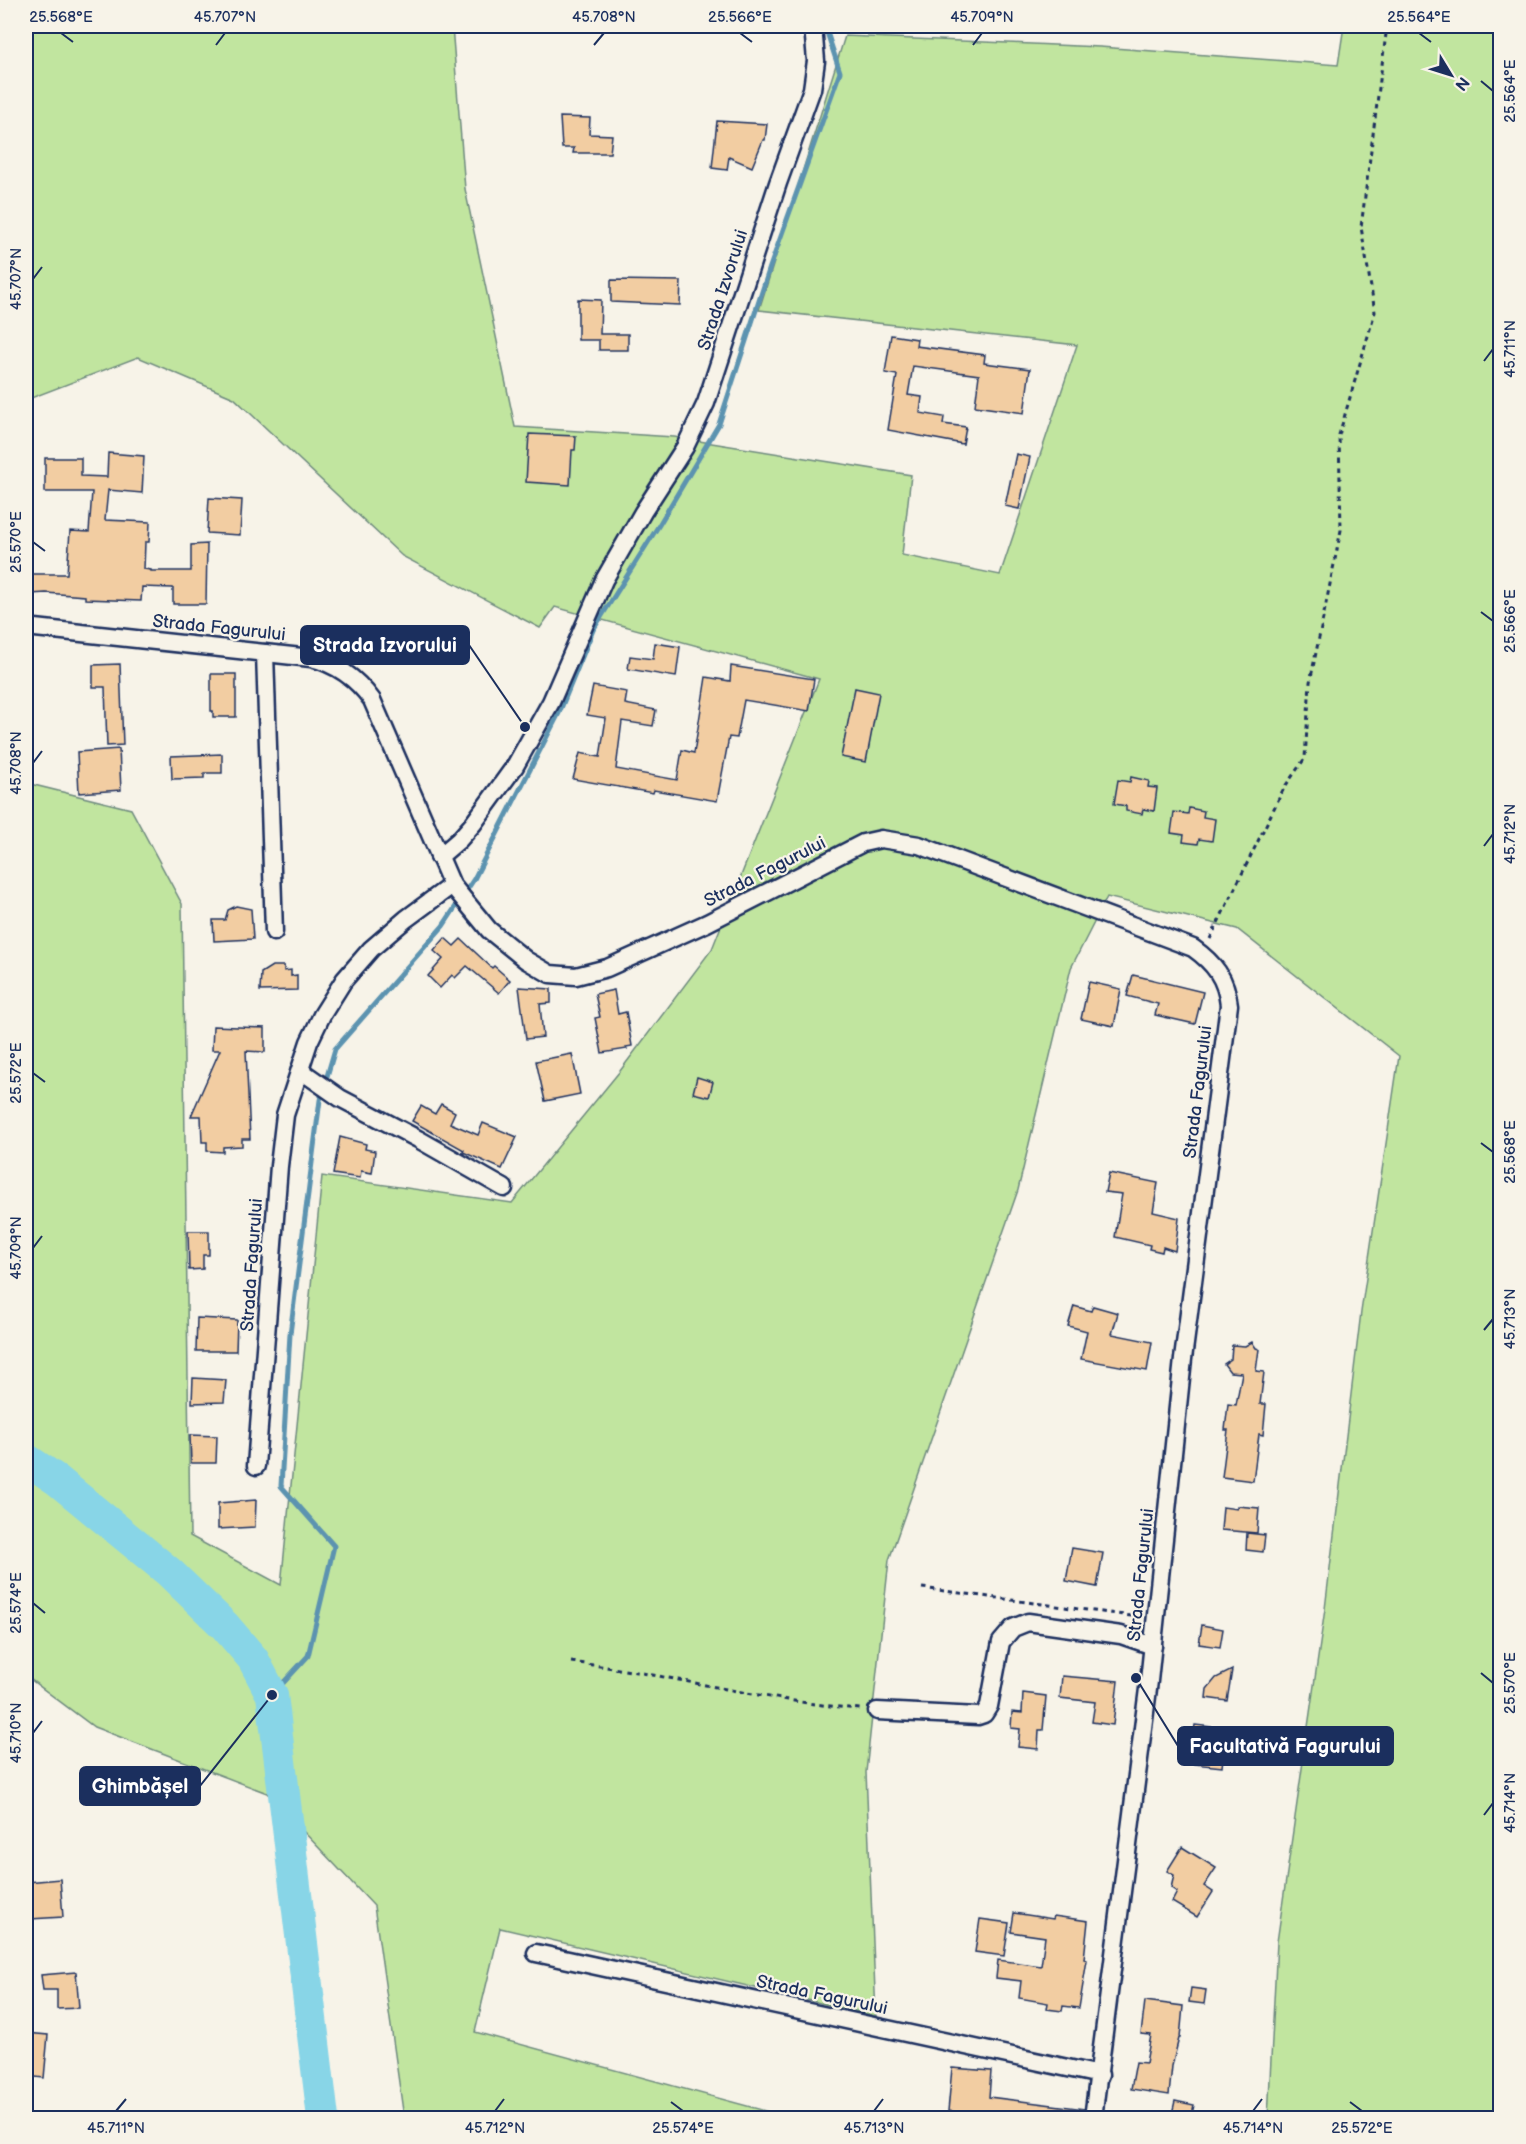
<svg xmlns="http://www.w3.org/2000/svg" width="1526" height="2144" viewBox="0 0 1526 2144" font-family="'Balsamiq Sans',sans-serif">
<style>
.green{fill:#c1e59f;stroke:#6e8a7e;stroke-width:1.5}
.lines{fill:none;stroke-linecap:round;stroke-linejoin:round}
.stream{stroke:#5c93b0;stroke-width:5}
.river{stroke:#88d5e7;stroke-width:32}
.building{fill:#f2cda2;stroke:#1b2f5e;stroke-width:1.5}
.minor-casing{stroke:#1b2f5e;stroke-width:21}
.path{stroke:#1b2f5e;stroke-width:3;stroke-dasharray:4.5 4.5;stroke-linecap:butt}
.minor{stroke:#f7f3e8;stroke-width:16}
.ticks{fill:none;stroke:#1b2f5e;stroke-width:2}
.labels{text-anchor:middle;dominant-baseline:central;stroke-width:4.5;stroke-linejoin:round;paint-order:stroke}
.street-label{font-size:18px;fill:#1b2f5e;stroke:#f7f3e8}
.leader{fill:none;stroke:#1b2f5e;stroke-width:2}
.callout-dot{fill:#1b2f5e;stroke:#f7f3e8;stroke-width:2}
.callout{fill:#1b2f5e;stroke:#1b2f5e;stroke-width:2}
.callout-label{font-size:20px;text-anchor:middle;font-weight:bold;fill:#fff}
.neatline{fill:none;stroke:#1b2f5e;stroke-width:2}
.ticks-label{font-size:15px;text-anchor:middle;fill:#1b2f5e}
</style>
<rect width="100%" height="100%" fill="#f7f3e8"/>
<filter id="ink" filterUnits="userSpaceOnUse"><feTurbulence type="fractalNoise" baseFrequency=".0167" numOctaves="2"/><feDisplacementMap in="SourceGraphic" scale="12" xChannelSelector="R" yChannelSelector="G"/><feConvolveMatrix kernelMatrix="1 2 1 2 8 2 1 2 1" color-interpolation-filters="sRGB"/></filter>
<g filter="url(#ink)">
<polygon class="green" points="26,26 452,26 465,189 515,427 674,437 911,475 902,555 1000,575 1077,345 759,310 845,36 1100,47 1338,65 1344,26 1500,26 1500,2118 1268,2118 1277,1942 1325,1609 1361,1312 1399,1056 1237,929 1107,897 1071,968 1018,1190 889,1560 866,1772 876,2016 500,1928 475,2032 791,2118 404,2118 374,1906 267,1793 94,1727 26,1676 26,783 131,809 182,904 190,1536 281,1585 322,1176 512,1203 620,1071 712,949 819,679 555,607 540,628 402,556 234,398 138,357 26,400"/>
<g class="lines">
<polyline class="stream" points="272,1695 308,1656 334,1546 281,1486 290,1334 320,1100 335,1049 443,926 474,879 559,713 593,630 659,525 719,424 770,267 840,72 825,26"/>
<polyline class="river" points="26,1459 57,1480 169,1572 225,1626 253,1659 272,1695 323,2118"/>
</g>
<g class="building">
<polygon points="560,117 590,118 589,134 612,135 610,153 573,153 574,148 562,148"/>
<polygon points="717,121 767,124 765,140 763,140 752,167 729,157 727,170 712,168"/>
<polygon points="611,280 681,281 680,305 611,302"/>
<polygon points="578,299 601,300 600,334 628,334 628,350 599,350 599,340 578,340"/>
<polygon points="891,335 917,339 916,346 985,355 984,363 1030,369 1024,413 975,406 979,375 913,366 908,395 922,397 920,413 944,417 943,424 966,427 963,444 888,430 897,375 885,373"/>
<polygon points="529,434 576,436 575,450 572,450 570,485 526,482"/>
<polygon points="108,453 144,456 142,493 108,490 105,520 150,522 149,542 145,542 144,569 151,570 151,571 191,571 191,545 207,544 206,604 173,604 173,588 142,587 141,601 85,599 85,596 46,593 31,594 31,574 67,574 70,531 89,532 92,492 45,492 45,458 81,458 81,476 107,477"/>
<polygon points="1016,454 1030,457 1019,509 1005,506"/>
<polygon points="209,498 242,500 240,535 207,533"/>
<polygon points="655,643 680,647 676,677 628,669 630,656 653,659"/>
<polygon points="120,664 123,745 107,746 105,687 93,687 93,665"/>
<polygon points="731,666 814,679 809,711 744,700 737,738 729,737 717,801 654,790 653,793 573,779 580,753 600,757 606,718 587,715 593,686 627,692 625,704 656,710 653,726 622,721 616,769 677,780 682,750 694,753 706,677 730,681"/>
<polygon points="211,674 236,674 236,717 213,717 213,711 211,711"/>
<polygon points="855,688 879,693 866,762 841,757"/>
<polygon points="119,749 121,790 79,793 77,752"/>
<polygon points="222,754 222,773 204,773 204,778 172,779 171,756"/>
<polygon points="1131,777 1149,781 1148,787 1157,788 1154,811 1143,809 1142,814 1126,811 1126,806 1114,804 1118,780 1130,782"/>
<polygon points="1189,808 1204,811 1203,817 1215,819 1212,841 1199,839 1198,844 1183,842 1184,835 1171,833 1174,812 1188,814"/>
<polygon points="236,906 251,909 253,939 214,941 213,920 225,920 228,910"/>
<polygon points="445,938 454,946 461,939 492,968 494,966 510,980 499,993 467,966 455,978 452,975 440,988 428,976 443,959 434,951"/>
<polygon points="272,966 284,966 284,971 291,970 291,976 297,975 297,990 260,991 261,973"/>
<polygon points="1133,975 1203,992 1195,1024 1155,1015 1158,1004 1127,996"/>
<polygon points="1089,982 1121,989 1114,1026 1081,1019"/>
<polygon points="519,987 551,989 551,1003 540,1004 543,1037 526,1039"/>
<polygon points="614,990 618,1014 626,1012 632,1046 626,1047 627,1049 602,1053 595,1018 600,1017 595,994"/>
<polygon points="213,1026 265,1028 265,1052 246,1051 250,1139 242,1139 242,1146 223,1147 223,1152 207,1151 207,1142 202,1142 201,1116 191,1116 220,1050 212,1050"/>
<polygon points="572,1054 580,1094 545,1101 536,1061"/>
<polygon points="697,1077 713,1082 709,1097 693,1093"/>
<polygon points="441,1104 455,1112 450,1123 478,1135 483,1123 517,1137 502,1169 463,1152 464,1150 412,1121 421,1106 435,1114"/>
<polygon points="340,1137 366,1144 365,1149 375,1151 372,1173 361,1171 360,1178 333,1174"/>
<polygon points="1109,1173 1158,1183 1153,1212 1179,1218 1175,1251 1163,1247 1162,1252 1149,1249 1150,1245 1115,1237 1122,1194 1105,1192"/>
<polygon points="188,1231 209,1231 209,1255 203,1255 203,1269 189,1270"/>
<polygon points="1074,1306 1091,1311 1093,1306 1118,1313 1112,1334 1152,1342 1147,1371 1081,1359 1087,1331 1068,1326"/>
<polygon points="197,1318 237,1320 236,1351 196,1351"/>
<polygon points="1252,1342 1256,1348 1259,1349 1256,1371 1264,1372 1260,1404 1266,1404 1263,1435 1259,1434 1253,1481 1222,1477 1228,1430 1225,1430 1228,1404 1236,1405 1242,1373 1230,1372 1224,1364 1231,1359 1232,1345 1245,1346"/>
<polygon points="193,1378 226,1380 224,1402 192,1403"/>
<polygon points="190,1435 217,1436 216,1463 191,1463"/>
<polygon points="256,1500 255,1527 218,1529 218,1503"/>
<polygon points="1237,1506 1259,1508 1257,1533 1221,1530 1223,1507 1237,1509"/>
<polygon points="1247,1533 1265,1535 1263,1552 1246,1550"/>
<polygon points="1072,1548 1103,1553 1097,1587 1066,1581"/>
<polygon points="1202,1625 1223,1629 1220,1647 1199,1644"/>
<polygon points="1232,1670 1227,1701 1206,1698 1207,1689 1216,1678"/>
<polygon points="1062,1676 1118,1681 1113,1725 1092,1722 1095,1702 1060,1698"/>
<polygon points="1023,1693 1046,1696 1043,1730 1039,1730 1038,1749 1018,1747 1020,1729 1011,1728 1012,1712 1022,1713"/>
<polygon points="1195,1725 1220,1728 1219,1740 1225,1741 1222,1767 1186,1763 1189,1736 1193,1737"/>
<polygon points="1182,1847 1216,1868 1204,1886 1213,1892 1197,1917 1172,1902 1177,1892 1171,1888 1174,1875 1167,1871"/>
<polygon points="60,1879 63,1917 30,1919 27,1882"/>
<polygon points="1014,1913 1053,1919 1054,1916 1088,1921 1084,1959 1087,1960 1079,2008 1063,2006 1062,2011 1047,2009 1048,2003 1019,1998 1021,1981 996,1978 998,1960 1041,1966 1045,1937 1011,1932"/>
<polygon points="980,1919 1009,1923 1004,1956 975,1952"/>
<polygon points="76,1972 79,2008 57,2009 57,1990 43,1990 41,1975"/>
<polygon points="1191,1988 1206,1990 1204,2004 1189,2002"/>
<polygon points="1145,2001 1183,2006 1180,2038 1179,2038 1172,2066 1169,2095 1131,2089 1136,2062 1146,2063 1151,2035 1141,2034"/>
<polygon points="26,2033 48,2035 44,2078 26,2076"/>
<polygon points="952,2068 991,2071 989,2097 1084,2109 1083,2118 1026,2118 987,2113 987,2115 948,2111"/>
<polygon points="1175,2101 1194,2105 1191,2118 1171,2118"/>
</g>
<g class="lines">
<defs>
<g id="minor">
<path d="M26,627L311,658C337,664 357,679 372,700L452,885L489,930L526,960L550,974L576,976L607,968L707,923L863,843L881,839L919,845L1193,948C1214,963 1226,978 1229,1005L1183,1359L1149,1681L1093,2118"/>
<polyline points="265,653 274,932"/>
<polyline points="439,857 459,840 473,824 515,766 551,702 604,580 643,512 685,447 706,403 778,183 812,89 816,61 813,26"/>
<polyline points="300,1070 340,1098 418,1139 504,1188"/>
<polyline points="256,1466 279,1166 285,1115 309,1042 322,1015 344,980 371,949 406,919 452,885"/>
<polyline points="877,1711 978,1716 984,1714 989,1706 1001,1642 1013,1628 1028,1622 1121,1635 1153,1646"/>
<polyline points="536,1953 1100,2075"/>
</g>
</defs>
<use href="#minor" class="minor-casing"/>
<g class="path">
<polyline points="1210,939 1284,788 1305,758 1310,682 1341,530 1339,435 1375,312 1361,227 1387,26"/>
<polyline points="922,1588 1139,1617"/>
<path d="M571,1662C668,1674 763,1701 860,1709"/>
</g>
<use href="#minor" class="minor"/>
</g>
</g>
<path class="ticks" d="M61,33L73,42M740,33L752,42M1419,33L1431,42M216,45L225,33M594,45L604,33M973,45L982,33M1481,81L1493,91M33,279L42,267M1484,361L1493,349M33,542L45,551M1481,612L1493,621M33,763L42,751M1484,846L1493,834M33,1073L45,1082M1481,1143L1493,1152M33,1248L42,1236M1484,1330L1493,1319M33,1603L45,1613M1481,1673L1493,1683M33,1733L42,1721M1484,1815L1493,1803M671,2102L683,2111M1350,2102L1362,2111M116,2111L126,2099M495,2111L504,2099M874,2111L883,2099M1253,2111L1262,2099"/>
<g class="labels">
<g class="street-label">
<text transform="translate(723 290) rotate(-72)">Strada Izvorului</text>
<text transform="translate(219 628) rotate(6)">Strada Fagurului</text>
<text transform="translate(765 872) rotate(-27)">Strada Fagurului</text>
<text transform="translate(1198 1092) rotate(-83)">Strada Fagurului</text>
<text transform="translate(252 1265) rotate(-86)">Strada Fagurului</text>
<text transform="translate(1141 1575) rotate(-84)">Strada Fagurului</text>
<text transform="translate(822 1995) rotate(12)">Strada Fagurului</text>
</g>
</g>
<path class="leader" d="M525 727L469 645M1136 1678L1178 1746M272 1695L200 1786"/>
<g class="callout-dot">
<circle cx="525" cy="727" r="6"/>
<circle cx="1136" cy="1678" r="6"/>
<circle cx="272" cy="1695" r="6"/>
</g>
<g class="callout">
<rect x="301" y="626" width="168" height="38" rx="6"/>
<rect x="1178" y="1727" width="215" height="38" rx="6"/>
<rect x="80" y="1767" width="120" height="38" rx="6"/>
</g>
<g class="callout-label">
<text x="385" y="652">Strada Izvorului</text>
<text x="1285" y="1753">Facultativă Fagurului</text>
<text x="140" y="1793">Ghimbășel</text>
</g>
<rect width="1526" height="2144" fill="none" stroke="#f7f3e8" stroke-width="66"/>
<g transform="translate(1451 75) rotate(128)" stroke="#f7f3e8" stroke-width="4.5" paint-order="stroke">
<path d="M0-4.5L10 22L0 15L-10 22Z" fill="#1b2f5e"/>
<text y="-9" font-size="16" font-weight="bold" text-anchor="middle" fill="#1b2f5e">N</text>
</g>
<rect x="33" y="33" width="1460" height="2078" class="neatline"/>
<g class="ticks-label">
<text x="61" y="22">25.568°E</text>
<text x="225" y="22">45.707°N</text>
<text x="604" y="22">45.708°N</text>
<text x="740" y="22">25.566°E</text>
<text x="982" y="22">45.709°N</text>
<text x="1419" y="22">25.564°E</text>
<text transform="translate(1510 91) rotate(-90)" y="5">25.564°E</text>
<text transform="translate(16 279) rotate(-90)" y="5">45.707°N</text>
<text transform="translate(1510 349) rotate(-90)" y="5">45.711°N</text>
<text transform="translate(16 542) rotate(-90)" y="5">25.570°E</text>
<text transform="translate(1510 621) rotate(-90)" y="5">25.566°E</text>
<text transform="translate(16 763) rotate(-90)" y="5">45.708°N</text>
<text transform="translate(1510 834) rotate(-90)" y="5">45.712°N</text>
<text transform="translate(16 1073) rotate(-90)" y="5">25.572°E</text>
<text transform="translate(1510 1152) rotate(-90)" y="5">25.568°E</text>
<text transform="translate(16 1248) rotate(-90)" y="5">45.709°N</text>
<text transform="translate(1510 1319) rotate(-90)" y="5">45.713°N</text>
<text transform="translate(16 1603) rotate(-90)" y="5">25.574°E</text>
<text transform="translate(1510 1683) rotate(-90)" y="5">25.570°E</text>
<text transform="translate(16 1733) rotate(-90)" y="5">45.710°N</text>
<text transform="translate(1510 1803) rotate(-90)" y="5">45.714°N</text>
<text x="116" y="2133">45.711°N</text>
<text x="495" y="2133">45.712°N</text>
<text x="683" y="2133">25.574°E</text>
<text x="874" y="2133">45.713°N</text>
<text x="1253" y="2133">45.714°N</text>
<text x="1362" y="2133">25.572°E</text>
</g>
</svg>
